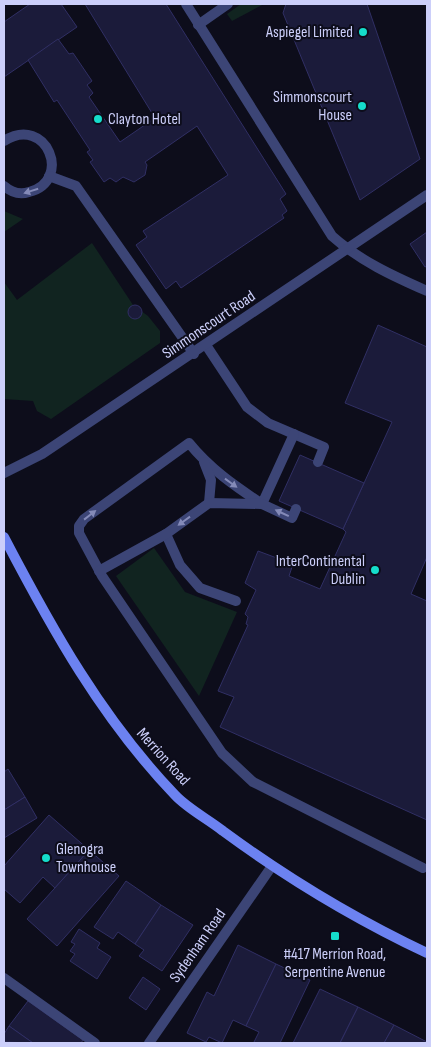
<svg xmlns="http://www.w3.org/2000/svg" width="431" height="1047" viewBox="0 0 431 1047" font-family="'Sofia Sans Condensed',sans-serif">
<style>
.green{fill:#112420}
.building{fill:#1b1b3a;stroke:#302f64}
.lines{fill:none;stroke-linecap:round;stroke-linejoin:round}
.service{stroke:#3c4576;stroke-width:10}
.minor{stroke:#3c4576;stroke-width:10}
.secondary{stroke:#6c82f1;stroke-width:10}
.oneway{fill:#848ab8}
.poi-dot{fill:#15ddcb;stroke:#0d0d1b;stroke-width:2}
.labels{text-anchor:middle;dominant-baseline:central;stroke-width:4;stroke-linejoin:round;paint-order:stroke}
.poi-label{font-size:16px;fill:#cccffa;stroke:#0d0d1b;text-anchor:end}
.street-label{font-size:16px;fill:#cccffa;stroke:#0d0d1b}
</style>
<rect width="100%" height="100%" fill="#0d0d1b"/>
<g class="green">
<polygon points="241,4 264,4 232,21 227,14"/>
<polygon points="4,211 23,219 4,232"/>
<polygon points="92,243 133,305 148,316 160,331 160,343 51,419 37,411 33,401 4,399 4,282 17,300"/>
<polygon points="154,548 185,592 237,612 199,696 116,576"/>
</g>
<g class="building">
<polygon points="30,4 61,4 77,27 4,77 4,22"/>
<polygon points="85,4 166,4 286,194 280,199 287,211 282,215 284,218 181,288 176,281 166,289 136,245 147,237 143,231 228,175 197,126 145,162 147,165 145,175 134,182 123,177 116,182 110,178 104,182 90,162 93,160 87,152 90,150 57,100 54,102 28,60 58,39 69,54 73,53 92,81 87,85 93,93 89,97 120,142 155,118"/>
<polygon points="286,4 367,4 420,159 360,200 283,13"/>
<polygon points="427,232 427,266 425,267 410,244"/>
<circle cx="135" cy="312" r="7"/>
<polygon points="378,325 427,347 427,557 411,594 427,601 427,820 220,727 234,697 218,691 248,625 246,624 248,617 245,614 256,590 245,583 258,551 293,564 289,576 320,589 346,532 343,529 392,422 345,403"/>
<polygon points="300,455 364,483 343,529 279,501"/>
<polygon points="8,769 25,797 4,810 4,772"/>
<polygon points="25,797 37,818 4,838 4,810"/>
<polygon points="49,815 89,850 55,888 43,877 20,903 4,889 4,866"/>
<polygon points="89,850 119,876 57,946 27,919"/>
<polygon points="126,881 161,905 135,944 118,932 113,939 94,927"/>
<polygon points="161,905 193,925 162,971 139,956 144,950 135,944"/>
<polygon points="79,929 100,943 97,948 111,957 97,979 70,961 75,954 70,951 75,944 71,942"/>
<polygon points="238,945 276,964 246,1026 233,1020 222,1043 209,1037 206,1042 187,1033 207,992 214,996"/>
<polygon points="276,964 310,980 280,1043 256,1043 254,1042 259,1032 246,1026"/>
<polygon points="143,977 160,989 146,1010 129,998"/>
<polygon points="320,989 358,1007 340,1043 293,1043"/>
<polygon points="28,1001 83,1040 81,1043 33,1043 9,1026"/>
<polygon points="358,1007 394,1025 384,1043 340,1043"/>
<polygon points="394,1025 427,1042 427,1043 384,1043"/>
<polygon points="9,1026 33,1043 4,1042 4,1034"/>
</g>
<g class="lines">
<g class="service">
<path d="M186,4L332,236C360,261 393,276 427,291"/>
<polyline points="198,25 228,4"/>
<path d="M4,141C47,114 73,181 29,192C20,195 11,192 4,186"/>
<polyline points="49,176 76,186 194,354"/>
<polyline points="206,345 247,407 268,423 324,447 318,462"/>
<path d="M294,434L262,504C235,486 210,469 189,443L84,519L79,526V533L102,576L222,753L253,782L423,868"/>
<polyline points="204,462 211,480 209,503"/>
<polyline points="166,534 180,565 200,588 236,601"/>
<polyline points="99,571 166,534 209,503 262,504 292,518 296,509"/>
<polyline points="4,978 95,1043"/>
</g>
<g class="minor">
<polyline points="4,473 42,454 427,195"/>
<polyline points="149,1043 272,866"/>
</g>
<path class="secondary" d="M4,537C52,629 102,719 175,795C188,809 208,819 223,831C287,878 355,919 427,953"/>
</g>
<defs><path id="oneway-solid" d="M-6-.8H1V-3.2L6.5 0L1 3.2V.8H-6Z" transform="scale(1.25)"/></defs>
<g class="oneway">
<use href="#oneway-solid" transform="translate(31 191) rotate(163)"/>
<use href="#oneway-solid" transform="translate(231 483) rotate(36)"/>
<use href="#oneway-solid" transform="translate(282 513) rotate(-155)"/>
<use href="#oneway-solid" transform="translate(90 515) rotate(-38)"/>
<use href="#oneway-solid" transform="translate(184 521) rotate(144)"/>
</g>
<g class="poi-dot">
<circle cx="363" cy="32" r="5"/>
<circle cx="362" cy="106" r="5"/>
<circle cx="98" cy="119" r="5"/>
<circle cx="375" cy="570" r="5"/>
<circle cx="46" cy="858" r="5"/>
<rect x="330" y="931" width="10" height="10" rx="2.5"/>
</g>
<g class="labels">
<g class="poi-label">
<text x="353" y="32">Aspiegel Limited</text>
<text x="352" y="97">Simmonscourt<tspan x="352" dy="18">House</tspan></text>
<text x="108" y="119" text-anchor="start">Clayton Hotel</text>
<text x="365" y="561">InterContinental<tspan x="365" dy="18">Dublin</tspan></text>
<text x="56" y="849" text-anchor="start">Glenogra<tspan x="56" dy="18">Townhouse</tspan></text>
<text x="335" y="954" text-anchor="middle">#417 Merrion Road,<tspan x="335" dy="18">Serpentine Avenue</tspan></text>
</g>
<g class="street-label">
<text transform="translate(209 325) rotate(-34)">Simmonscourt Road</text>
<text transform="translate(163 757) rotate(48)">Merrion Road</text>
<text transform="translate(198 946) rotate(-55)">Sydenham Road</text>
</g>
</g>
<rect width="431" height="1047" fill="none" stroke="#cccffa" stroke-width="10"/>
</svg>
